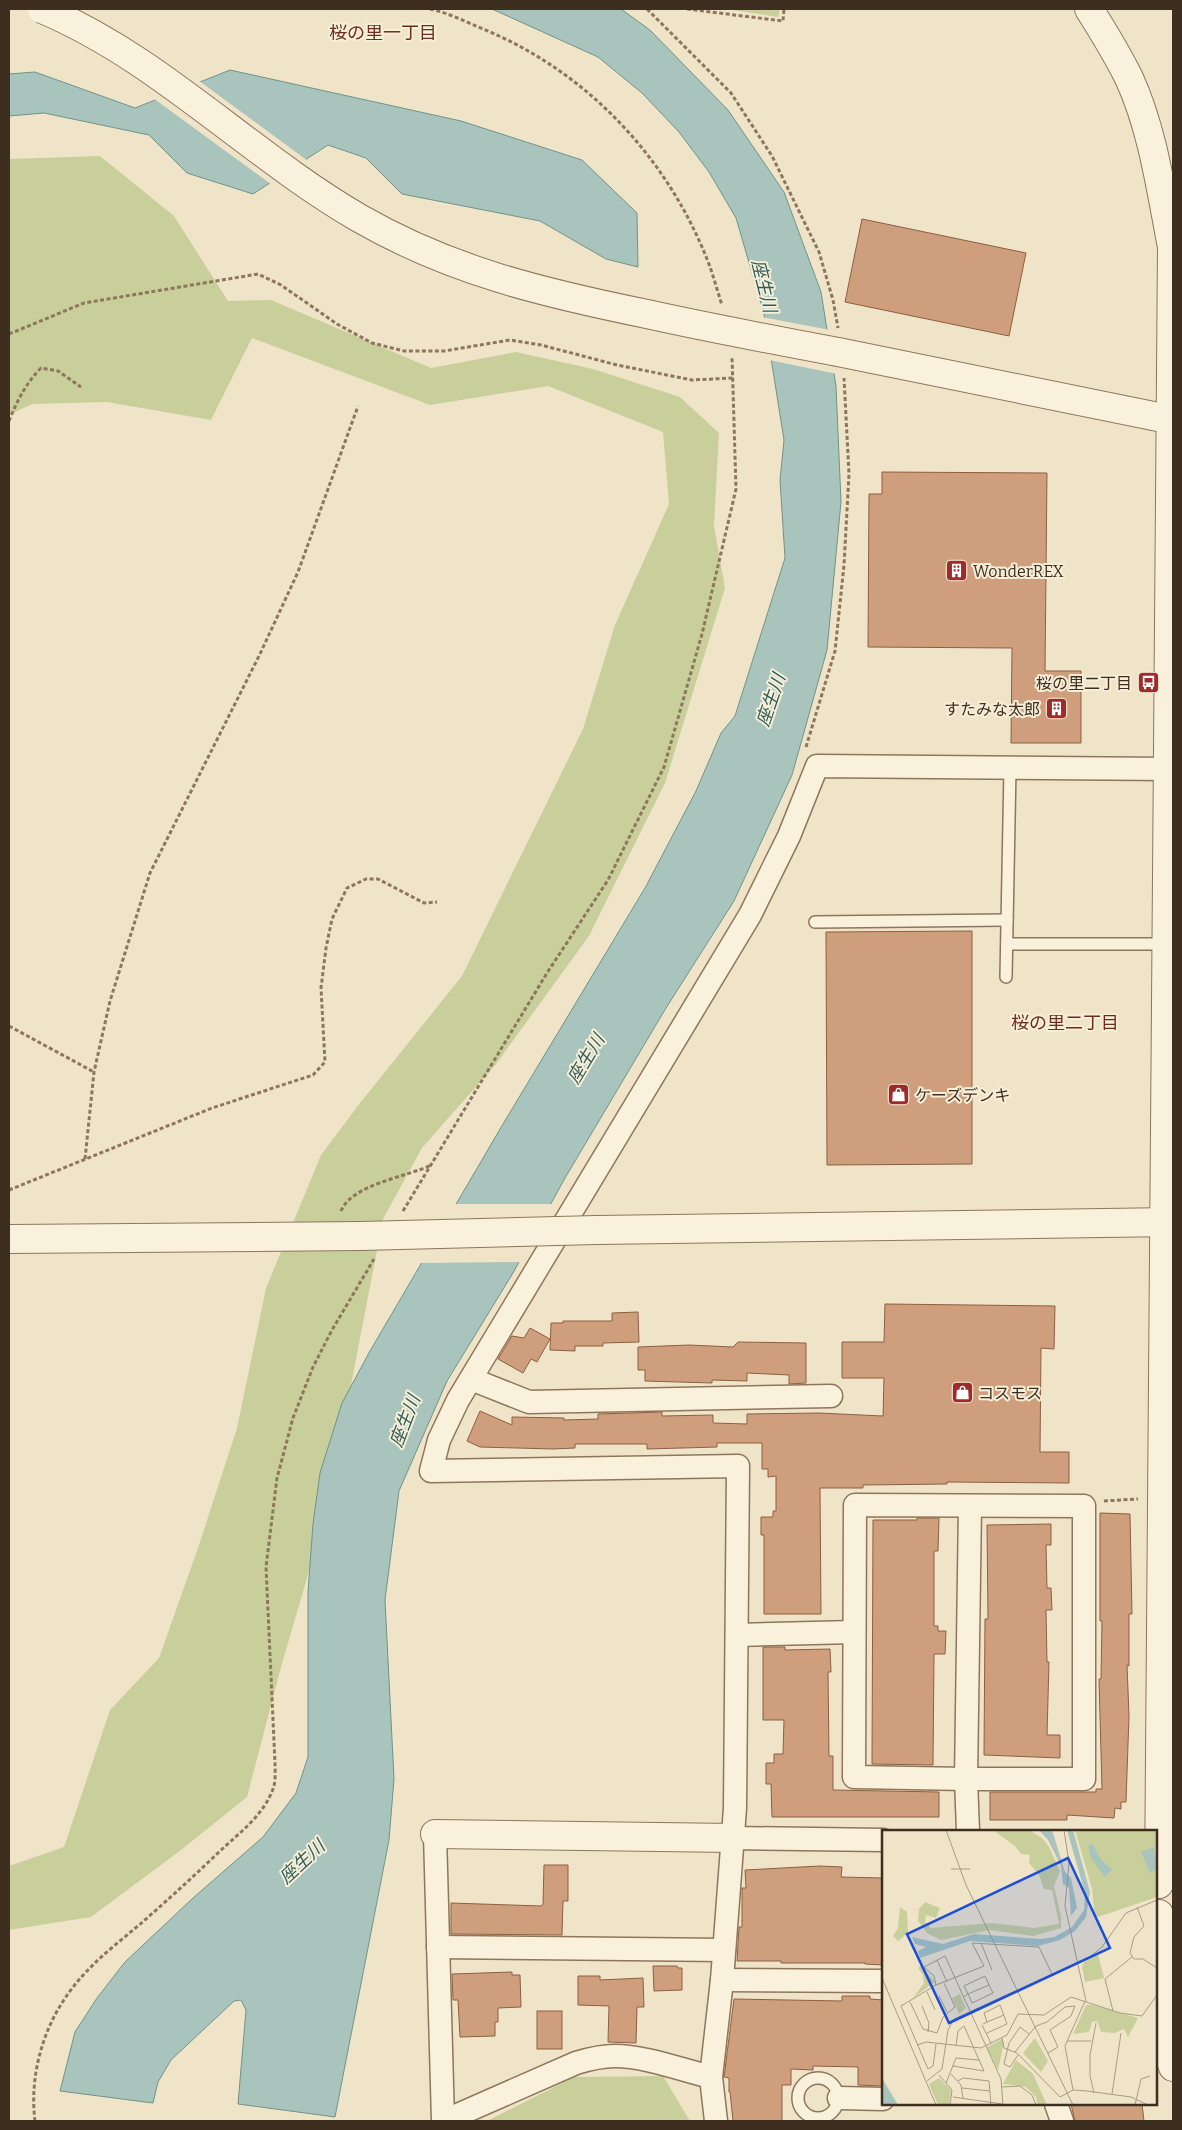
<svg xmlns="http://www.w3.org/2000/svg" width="1182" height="2130" viewBox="0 0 1182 2130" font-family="Bitter,'Noto Sans JP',serif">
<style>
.green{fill:#c9cf9b}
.water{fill:#a9c4bc;stroke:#6f938a}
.pier{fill:#f0e4c8}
.building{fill:#cf9f7d;stroke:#8d5f41}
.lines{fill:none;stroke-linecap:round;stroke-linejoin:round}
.service-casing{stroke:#8d765c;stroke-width:14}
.minor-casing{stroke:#8d765c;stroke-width:25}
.tertiary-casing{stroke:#8d765c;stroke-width:30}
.path{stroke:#8d765c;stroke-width:3;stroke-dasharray:4 2.5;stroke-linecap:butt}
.service{stroke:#faf1dc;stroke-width:11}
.minor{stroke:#faf1dc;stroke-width:22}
.tertiary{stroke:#faf1dc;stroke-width:28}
.tertiary-bridge-casing{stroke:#8d765c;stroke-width:30;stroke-linecap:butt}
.tertiary-bridge{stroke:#faf1dc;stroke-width:28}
.labels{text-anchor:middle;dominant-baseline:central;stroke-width:4;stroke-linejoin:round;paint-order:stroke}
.poi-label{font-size:16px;fill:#3d2e20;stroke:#f7eed8;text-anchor:start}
.neighbourhood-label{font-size:18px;fill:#6b2e1e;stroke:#f7eed8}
.water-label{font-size:18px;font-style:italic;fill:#2f5d5a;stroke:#f7eed8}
.inset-road{fill:none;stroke:#a89b85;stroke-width:1}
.view{fill:#1d4ed8;fill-opacity:0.15;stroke:#1d4ed8;stroke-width:2.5}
.inset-edge{fill:none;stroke:#3d2e20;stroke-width:2.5}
</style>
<rect width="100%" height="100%" fill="#f0e4c8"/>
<g class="green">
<polygon points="726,9 780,9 778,17"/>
<polygon points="100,156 174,216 228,301 271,300 431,368 516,352 593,369 680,397 719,433 714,526 725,588 665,783 589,936 496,1064 422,1148 383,1219 327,1510 281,1667 247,1797 181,1850 91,1917 9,1930 9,1866 64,1847 110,1710 159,1658 198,1548 237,1428 266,1288 321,1155 360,1103 462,976 583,729 615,625 669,504 663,432 548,386 430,405 252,338 211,420 107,402 32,404 9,415 9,159"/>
<polygon points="663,2076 690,2121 487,2121 574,2077"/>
</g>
<g class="water">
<polygon points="492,9 621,9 650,30 728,110 784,192 821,292 836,386 841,502 827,650 792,775 734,901 666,1008 565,1178 513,1273 447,1381 399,1491 385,1600 394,1779 389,1840 335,2117 238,2104 246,2010 241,2000 234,2001 171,2060 158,2082 153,2103 60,2091 75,2032 97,1998 125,1962 193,1898 263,1837 296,1793 308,1757 308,1592 313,1524 320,1473 342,1403 370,1351 503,1124 645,888 696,791 721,733 735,716 785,558 780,480 784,440 764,314 736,218 709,172 679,132 642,93 598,57"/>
<polygon points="230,70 461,121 582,160 637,213 638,267 606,259 540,221 402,194 366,158 328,145 253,194 187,173 149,135 44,113 9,116 9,74 35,72 135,108"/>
</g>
<g class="pier">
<polygon points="198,80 308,161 272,185 153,98"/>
<polygon points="762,317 830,330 837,374 769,360"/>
<polygon points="453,1204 554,1204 522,1262 419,1263"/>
</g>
<g class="building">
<polygon points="862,219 1026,253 1009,336 845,302"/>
<polygon points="882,472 1047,473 1045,671 1081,671 1081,743 1011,743 1012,648 868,647 869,494 882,494"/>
<polygon points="972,931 972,1164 827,1165 826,932"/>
<polygon points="885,1304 1055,1306 1054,1349 1041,1348 1040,1452 1069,1452 1069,1483 947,1482 947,1484 863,1485 863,1488 820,1488 821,1614 764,1614 764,1535 761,1535 761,1517 773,1517 773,1511 776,1511 776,1476 768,1477 768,1469 762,1469 762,1443 717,1443 717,1447 647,1449 647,1444 575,1444 575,1448 553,1449 480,1447 467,1441 480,1411 512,1425 512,1417 564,1418 564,1420 598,1419 598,1414 662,1412 662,1416 713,1415 713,1423 747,1424 747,1414 819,1413 883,1416 884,1378 842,1378 842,1342 884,1342"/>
<polygon points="638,1312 639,1342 603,1343 603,1346 575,1346 575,1351 550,1350 551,1323 563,1323 563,1321 612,1321 612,1313"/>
<polygon points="530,1328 550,1339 537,1362 531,1359 523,1373 498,1359 512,1336 524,1338"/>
<polygon points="738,1342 806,1343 806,1383 789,1384 789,1375 747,1373 747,1381 712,1380 712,1383 645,1381 645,1370 638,1370 638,1347 689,1345 733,1347"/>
<polygon points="1100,1513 1130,1514 1132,1614 1129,1614 1129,1666 1127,1665 1129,1716 1126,1802 1121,1802 1121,1809 1115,1808 1114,1818 1067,1815 1067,1820 990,1820 990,1792 1096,1792 1096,1789 1102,1789 1099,1679 1101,1679 1102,1621 1100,1621"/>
<polygon points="917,1518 939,1518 938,1551 934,1551 934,1626 938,1626 938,1631 946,1631 945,1654 934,1654 933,1765 872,1764 873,1520 917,1520"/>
<polygon points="1051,1524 1051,1545 1046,1545 1047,1588 1051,1588 1052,1610 1046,1610 1047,1662 1049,1662 1047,1735 1060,1735 1060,1758 984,1755 985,1619 988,1619 987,1525"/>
<polygon points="763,1647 785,1647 785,1650 830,1649 831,1672 828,1672 829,1756 833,1756 833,1790 939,1792 939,1817 772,1817 771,1784 766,1784 766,1763 774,1763 774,1754 783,1754 784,1720 763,1720"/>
<polygon points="544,1865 568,1865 568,1901 563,1901 562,1935 451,1934 451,1903 541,1906 543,1904"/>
<polygon points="820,1866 842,1867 841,1877 883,1878 883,1965 865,1964 865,1963 781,1963 781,1961 737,1961 739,1927 742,1927 742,1888 746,1888 745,1870"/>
<polygon points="653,1966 677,1966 678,1968 682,1968 682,1990 654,1991"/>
<polygon points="512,1972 512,1975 520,1975 521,2007 498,2008 498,2022 495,2022 495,2036 460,2037 458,2000 453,2000 452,1974"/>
<polygon points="578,1976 600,1976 600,1980 643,1978 644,2007 637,2007 636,2043 608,2042 609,2006 578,2005"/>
<polygon points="842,1996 870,1996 870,1999 883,2000 882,2086 858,2085 858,2067 813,2066 813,2070 791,2069 791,2085 782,2085 782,2121 733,2121 730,2092 729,2092 729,2078 724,2077 734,1999 842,2001"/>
<rect x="537" y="2011" width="25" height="38"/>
<polygon points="1071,2104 1142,2104 1144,2121 1075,2121"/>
</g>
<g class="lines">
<defs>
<g id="service">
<polyline points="815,922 1007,920"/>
<polyline points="1007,944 1167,944"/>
<polyline points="1006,977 1010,768"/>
<circle cx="818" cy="2098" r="20"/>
</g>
<g id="minor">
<polyline points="471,1379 529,1402 831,1396"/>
<polygon points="855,1505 1084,1506 1084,1779 966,1779 854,1777"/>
<polyline points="737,1635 854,1632"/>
<polyline points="968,1831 966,1779 970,1506"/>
<polyline points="435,1834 443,2121"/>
<polyline points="734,1838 883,1840"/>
<polyline points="438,1947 724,1950"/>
<polyline points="722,1980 883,1981"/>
<polyline points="839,2098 883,2099"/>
<polyline points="1056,2104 1062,2121"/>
<path d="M444,2121L576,2063C589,2059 601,2056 615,2056C645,2056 682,2070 711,2077"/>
<polyline points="716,2121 711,2077 722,1980 735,1808 738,1466 431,1471 439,1440 458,1400 750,915 789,836 817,766 1169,769"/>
</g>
<g id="tertiary">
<path d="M1089,9C1103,31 1117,54 1129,78C1153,130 1161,191 1172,247L1159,1884"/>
<polyline points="838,352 1173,420"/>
<polyline points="596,1230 1173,1222"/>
<polyline points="9,1239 361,1236"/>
<polyline points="435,1834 734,1838"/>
<path d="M1159,1914C1158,1966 1155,2018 1173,2067"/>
</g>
</defs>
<use href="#service" class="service-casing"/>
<use href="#minor" class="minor-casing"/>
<use href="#tertiary" class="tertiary-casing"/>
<g class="path">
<path d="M430,9C449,13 466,22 483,29C586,71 666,156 707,259C713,274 717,290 722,305"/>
<polyline points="647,9 731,93 772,156 819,252 833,300 838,328"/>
<polyline points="687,9 783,21 784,9"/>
<polyline points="9,334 84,303 258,274 281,285 337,324 372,343 404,351 444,351 510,340 541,345 617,365 692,380 733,378"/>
<path d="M9,421C17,401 26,383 41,368L58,371L81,387"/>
<polyline points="806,747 835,651 844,565 849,474 844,378"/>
<polyline points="9,1026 94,1072"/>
<polyline points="85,1159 94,1072 110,1001 150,873 260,654 298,572 358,406"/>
<polyline points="9,1190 212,1108 313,1075 325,1062 321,988 326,948 332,919 347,888 366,879 378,879 424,903 437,902"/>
<path d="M341,1211C352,1184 407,1177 431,1165"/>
<polyline points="403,1211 547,973 608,880 664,767 702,634 736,489 732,356"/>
<polyline points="1104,1501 1138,1499"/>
<polyline points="819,2119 820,2121"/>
<path d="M35,2121C29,2074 44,2023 74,1986C94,1960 122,1940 146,1919C171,1897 195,1875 219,1852C239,1833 263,1816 273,1789C276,1781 275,1771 275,1763L266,1567L277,1478L293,1418L313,1367L332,1330L374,1259"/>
</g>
<use href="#service" class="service"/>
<use href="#minor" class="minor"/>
<use href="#tertiary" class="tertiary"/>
<defs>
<g id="tertiary-bridge">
<path d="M42,9C159,58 250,155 359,218C451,271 544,293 647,314C710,328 774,340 838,352"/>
<polyline points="361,1236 596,1230"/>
</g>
</defs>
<use href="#tertiary-bridge" class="tertiary-bridge-casing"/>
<use href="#tertiary-bridge" class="tertiary-bridge"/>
</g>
<defs>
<symbol id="building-square" viewBox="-11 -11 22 22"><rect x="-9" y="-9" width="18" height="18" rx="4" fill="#9e2a2b" stroke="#f7eed8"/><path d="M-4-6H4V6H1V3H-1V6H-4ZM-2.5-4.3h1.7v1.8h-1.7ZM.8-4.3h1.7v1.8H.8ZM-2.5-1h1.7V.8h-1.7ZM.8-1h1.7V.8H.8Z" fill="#fff"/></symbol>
<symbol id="bus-square" viewBox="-11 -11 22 22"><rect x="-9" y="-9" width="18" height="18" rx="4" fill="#9e2a2b" stroke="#f7eed8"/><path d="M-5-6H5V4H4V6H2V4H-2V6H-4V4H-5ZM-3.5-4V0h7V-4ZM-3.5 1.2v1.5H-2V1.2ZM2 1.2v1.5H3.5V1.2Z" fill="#fff"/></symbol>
<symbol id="shop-square" viewBox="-11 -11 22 22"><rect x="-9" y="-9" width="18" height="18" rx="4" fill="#9e2a2b" stroke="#f7eed8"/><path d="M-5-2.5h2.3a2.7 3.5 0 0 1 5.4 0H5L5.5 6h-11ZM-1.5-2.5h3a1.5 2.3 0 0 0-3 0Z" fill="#fff"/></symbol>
</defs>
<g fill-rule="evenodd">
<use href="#building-square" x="944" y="558" width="25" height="25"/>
<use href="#bus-square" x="1136" y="670" width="25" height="25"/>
<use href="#building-square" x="1044" y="696" width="25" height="25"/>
<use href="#shop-square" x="886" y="1082" width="25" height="25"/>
<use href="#shop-square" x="950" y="1380" width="25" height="25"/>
</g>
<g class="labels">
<g class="poi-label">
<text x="973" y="571">WonderREX</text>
<text x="1132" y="683" text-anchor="end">桜の里二丁目</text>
<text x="1040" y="709" text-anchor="end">すたみな太郎</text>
<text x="915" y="1095">ケーズデンキ</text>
<text x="978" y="1393">コスモス</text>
</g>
<g class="neighbourhood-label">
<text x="383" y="33">桜の里一丁目</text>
<text x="1065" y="1023">桜の里二丁目</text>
</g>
<g class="water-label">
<text transform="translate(764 286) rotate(76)">座生川</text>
<text transform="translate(771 700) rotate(-71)">座生川</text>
<text transform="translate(586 1059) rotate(-59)">座生川</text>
<text transform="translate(405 1421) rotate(-69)">座生川</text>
<text transform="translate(302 1862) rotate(-43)">座生川</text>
</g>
</g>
<g transform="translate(882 1830)">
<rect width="275" height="275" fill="#f0e4c8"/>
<path d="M111,0H147L160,8L167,17L178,41L172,56L179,86V98L151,106L108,100L59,110L45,103L36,91L37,79L43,72L58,78L54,88L44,85L43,92L49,98L110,93L152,98L177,94L170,60L162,59L157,45L147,33L148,25L139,24L133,16ZM193,0H275V67L213,88L210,59ZM18,77L25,82L26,103L16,111L11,106L16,98ZM216,124L222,148L203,152L200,137L202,132ZM39,135L53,152L31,168L42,153L41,145L36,138ZM78,164L84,178L77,184L70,168ZM204,175H211L256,188L246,207L242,199L233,203L219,202L215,191L210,192L207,202L191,204ZM153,208L166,231L159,242L141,223ZM120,209L122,212L116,240L105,217ZM134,230L151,244L165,275H156L154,267L144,257L121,254ZM57,248L69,260L67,275H56L47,254Z" fill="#c9cf9b"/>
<path d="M157,0H170L183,42L189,48L195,78L189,86L187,58L181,54L179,36L166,10ZM185,0H191L208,62L204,87L193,101L178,110L156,116L88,111L38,128L36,121L44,117L33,114L30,107L61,114L92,104L158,109L172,107L190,97L202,80L203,63ZM211,14L219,30L230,39L223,47L209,28L206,16ZM272,17L275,39L268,43L259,22ZM0,248L16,275H0Z" fill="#a9c4bc"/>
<path class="inset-road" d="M64,0L84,55L191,275M182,0L187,33L183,76L204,171M69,39H88M255,77L262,96L252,107L248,123L252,129H261L275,138M99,113L110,140M55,130L65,152M0,148L54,275M54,155L52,146L42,137L63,126L119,249L121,275M45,162L53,180M57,166L65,182M81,167L86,164L107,155L111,163L90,173L86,164L82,156L103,146L107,155M28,172L41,199L55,203L61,187L73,177L62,153M40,176L47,193L46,202M231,181L223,149L250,127M105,192L122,185M101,194L105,192L102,183L118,175L125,194L105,203M100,195L109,213M120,208L122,218L135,223L178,267L191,260L205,261L249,267L266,275M185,211H209M54,214L51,236L46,239L19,176L54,155L102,136L90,113L157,117L170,144M35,215L44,212L99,218L125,205L136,184L162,185L189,167L238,183L260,186L275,165M133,222L154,196L165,192L183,177L193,176L189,186L168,200L176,217L166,223M136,225L128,237L122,234L127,213L138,197L147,204M71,236L102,241L82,196L76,201L74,216M69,244L79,255L81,268M57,245L70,260L68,275M45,251L60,239L66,200L72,189L209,126L220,117L244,83L275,70M76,251L81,248L107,251L109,275M64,253L74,228L97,230M120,257L138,256L150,265L154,275M80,258L108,261M191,260L183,216L203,171M212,263L208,246V225L214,193M230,264L239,203M71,267L120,274M253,275L259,249L268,246"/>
<path class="view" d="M186,28L228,118L67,193L25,104Z"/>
<rect width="275" height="275" class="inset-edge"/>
</g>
<rect width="1182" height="2130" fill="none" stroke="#3d2e20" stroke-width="20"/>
</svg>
